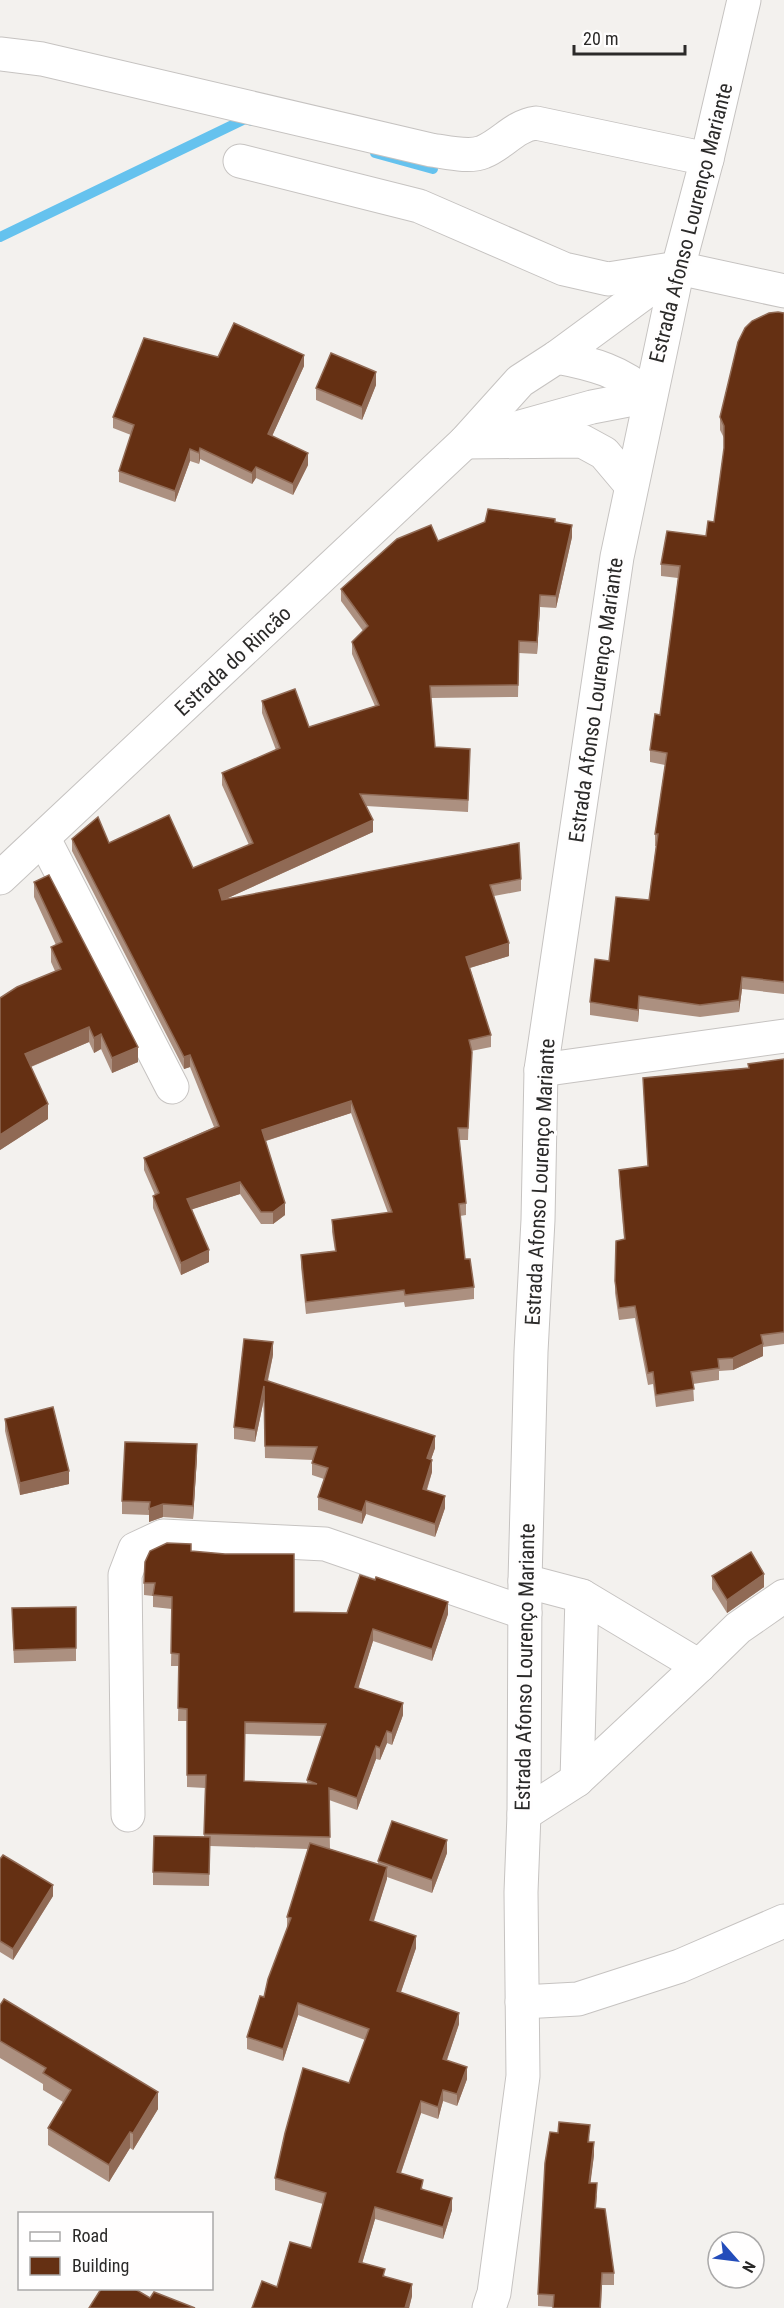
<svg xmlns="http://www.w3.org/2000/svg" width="784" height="2308" viewBox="0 0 784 2308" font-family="'Roboto Condensed',sans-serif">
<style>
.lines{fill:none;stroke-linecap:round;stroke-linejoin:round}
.stream{stroke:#65c2ee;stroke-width:10}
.minor-casing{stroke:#c6c3c1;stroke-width:35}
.major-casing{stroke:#c6c3c1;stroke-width:35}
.minor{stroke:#fff;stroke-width:33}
.major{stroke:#fff;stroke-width:33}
.wall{fill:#ac9080;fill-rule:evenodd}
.shaded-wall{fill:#906a55}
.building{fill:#653013;stroke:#906a55;stroke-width:1.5;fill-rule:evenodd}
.labels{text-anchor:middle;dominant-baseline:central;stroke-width:6;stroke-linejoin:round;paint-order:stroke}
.street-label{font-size:21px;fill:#2b2a29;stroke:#fffefe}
</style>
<rect width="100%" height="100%" fill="#f3f1ee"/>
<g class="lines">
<g class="stream">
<polyline points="375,153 433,169"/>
<polyline points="0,237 245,119 252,121"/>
</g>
<defs>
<g id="minor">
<path d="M0,54L42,59L431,150C446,152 469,158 483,152C503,144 514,126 536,123L707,159"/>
<polyline points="240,161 419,206 564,269 608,279 678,268 784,291"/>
<polyline points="484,437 592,407 649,396"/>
<polyline points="44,839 172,1087"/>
<path d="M0,878L465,442L520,381L557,357C594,364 620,371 649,396"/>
<polyline points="541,1070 784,1036"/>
<polyline points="525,1581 582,1596 699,1666 738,1628 784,1596"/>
<polyline points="577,1780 582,1596"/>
<polyline points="524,1814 577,1780 699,1666"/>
<polyline points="128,1815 125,1575 135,1549 163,1536 325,1544 525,1613"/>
<polyline points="522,2002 578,1999 680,1966 784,1921"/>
</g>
<g id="major">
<polyline points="557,357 678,268"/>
<polyline points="465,442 582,441 604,453 631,485"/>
<polyline points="489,2308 494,2293 523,2076 521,1892 524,1814 525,1581 531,1352 538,1220 541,1070 617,557 678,268 707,159 744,0"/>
</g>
</defs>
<use href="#minor" class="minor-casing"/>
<use href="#major" class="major-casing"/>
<use href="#minor" class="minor"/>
<use href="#major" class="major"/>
</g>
<g class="wall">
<polygon points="784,313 784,994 742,989 739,1012 700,1017 639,1009 638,1022 590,1015 590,1002 609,961 649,900 656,846 655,846 655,834 665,765 650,762 650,750 660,715 678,578 661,576 661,564 706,536 714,522 724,448 724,438 720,430 720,417"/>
<polygon points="218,357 304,366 272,436 308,465 293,495 256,478 252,484 200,459 199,464 190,461 175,502 119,482 119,471 131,435 113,428 113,417"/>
<polygon points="376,385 362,420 316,400 316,388"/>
<polygon points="555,522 572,537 556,608 540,607 537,654 519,653 518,697 431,698 435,747 470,761 468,812 366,806 373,832 228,898 521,879 521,891 494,896 509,956 470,968 491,1035 491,1047 471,1051 468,1140 459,1140 466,1203 466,1215 460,1216 465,1259 474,1287 474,1299 405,1307 404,1302 306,1314 301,1267 301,1255 335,1251 332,1232 332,1220 388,1213 351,1113 266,1141 285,1215 273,1224 261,1224 240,1194 192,1209 209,1262 181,1275 153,1208 153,1196 155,1195 144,1170 144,1158 214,1127 190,1067 184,1069 72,851 72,839 109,843 193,868 249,845 222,785 222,773 276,750 262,713 262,701 309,727 375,706 352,654 352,642 363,631 341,601 341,589 438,541"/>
<polygon points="34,882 138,1062 112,1073 101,1049 94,1053 89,1042 31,1067 48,1119 0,1150 55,971 51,962 51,947 56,945 34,897"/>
<polygon points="784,1059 784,1344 763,1347 763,1356 733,1370 719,1371 719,1380 693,1384 694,1401 656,1407 653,1384 648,1385 635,1318 619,1320 615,1293 616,1241 624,1239 619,1182 619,1170 648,1166 643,1078 748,1068"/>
<polygon points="273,1355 268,1381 435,1448 431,1459 432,1472 427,1490 445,1508 435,1537 366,1514 362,1524 318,1510 318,1497 324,1479 312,1475 312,1463 313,1460 265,1458 264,1399 255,1442 234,1439 234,1427"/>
<polygon points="5,1419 69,1484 20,1495 5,1431"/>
<polygon points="197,1457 193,1519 163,1517 149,1522 149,1515 122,1514 122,1501"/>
<path d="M191,1551L294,1612L448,1614L432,1661L373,1641L358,1688L403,1715L392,1745L387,1743L380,1760L376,1759L357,1810L329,1800L330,1849L378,1864V1861L447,1853L432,1893L387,1877L374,1921L416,1948L401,1992L459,2024L447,2060L467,2079L457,2106L443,2101L438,2119L421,2113L401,2173L452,2210L443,2239L375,2219L362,2263L385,2276L412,2296L409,2308H252L277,2287L311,2248L323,2204L275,2190V2178L349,2083L365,2040L298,2015L283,2061L247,2049V2037L264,1997L287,1929V1917L308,1849L210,1846L209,1886L153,1885V1872L204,1837L205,1788L187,1787V1721H178L179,1666H171L172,1609L153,1607V1596L144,1595V1583ZM245,1734L322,1736L307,1780V1783L244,1781Z"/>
<polygon points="712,1576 764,1587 727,1613 712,1589"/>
<polygon points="76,1607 76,1661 14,1663 12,1621"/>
<polygon points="0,1859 53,1896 13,1960 0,1952"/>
<polygon points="0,2005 158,2109 133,2150 130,2148 109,2182 48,2145 48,2128 63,2102 43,2090 43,2084 0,2058"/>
<polygon points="590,2137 589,2142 594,2155 590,2183 597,2196 596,2208 614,2273 614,2285 602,2285 601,2308 553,2308 553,2307 538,2306 538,2294"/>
</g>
<g class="shaded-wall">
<polygon points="304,355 304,366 268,445 268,434"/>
<polygon points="376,372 376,385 362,420 362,407"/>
<polygon points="200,448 200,459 199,464 199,453"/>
<polygon points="190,449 190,461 175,502 175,491"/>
<polygon points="308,453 308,465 293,495 293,484"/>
<polygon points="256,467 256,478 252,484 252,473"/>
<polygon points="572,525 572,537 556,608 556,596"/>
<polygon points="540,595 540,607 537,654 537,642"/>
<polygon points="373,820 373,832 219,902 219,890"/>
<polygon points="509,943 509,956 466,969 466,957"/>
<polygon points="742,977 742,989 739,1012 739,1000"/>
<polygon points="639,996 639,1009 638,1022 638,1010"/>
<polygon points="89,1027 89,1042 25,1069 25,1054"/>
<polygon points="101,1034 101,1049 94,1053 94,1038"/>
<polygon points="138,1047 138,1062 112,1073 112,1058"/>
<polygon points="190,1055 190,1067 184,1069 184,1057"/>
<polygon points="351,1101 351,1113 262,1142 262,1130"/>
<polygon points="48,1104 48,1119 0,1150 0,1135"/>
<polygon points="240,1182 240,1194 187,1211 187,1199"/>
<polygon points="285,1203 285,1215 273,1224 273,1212"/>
<polygon points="209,1250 209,1262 181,1275 181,1263"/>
<polygon points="273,1342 273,1355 265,1392 265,1380"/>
<polygon points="763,1344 763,1356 733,1370 733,1358"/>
<polygon points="264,1386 264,1399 255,1442 255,1430"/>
<polygon points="435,1436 435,1448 427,1471 427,1458"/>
<polygon points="197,1444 197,1457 193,1519 193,1506"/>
<polygon points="432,1460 432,1472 423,1501 423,1489"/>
<polygon points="69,1471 69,1484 20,1495 20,1483"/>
<polygon points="445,1496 445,1508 435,1537 435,1524"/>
<polygon points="366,1501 366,1514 362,1524 362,1512"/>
<polygon points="163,1504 163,1517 149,1522 149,1509"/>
<polygon points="764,1574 764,1587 727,1613 727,1600"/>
<polygon points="448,1602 448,1614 432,1661 432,1649"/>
<polygon points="373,1629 373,1641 355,1699 355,1687"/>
<polygon points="403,1703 403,1715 392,1745 392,1733"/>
<polygon points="387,1731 387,1743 380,1760 380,1748"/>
<polygon points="376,1746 376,1759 357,1810 357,1798"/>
<polygon points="447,1840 447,1853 432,1893 432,1880"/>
<polygon points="387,1867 387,1879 370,1932 370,1920"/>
<polygon points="53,1885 53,1896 13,1960 13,1949"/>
<polygon points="416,1936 416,1948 397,2003 397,1991"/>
<polygon points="298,2003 298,2015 283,2061 283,2049"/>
<polygon points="459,2013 459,2024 443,2071 443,2059"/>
<polygon points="467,2067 467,2079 457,2106 457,2094"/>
<polygon points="443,2090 443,2101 438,2119 438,2107"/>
<polygon points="158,2092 158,2109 133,2150 133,2133"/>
<polygon points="421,2101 421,2113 397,2184 397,2172"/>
<polygon points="130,2132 130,2148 109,2182 109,2165"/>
<polygon points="594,2142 594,2155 589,2195 589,2183"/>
<polygon points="452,2198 452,2210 443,2239 443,2227"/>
<polygon points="375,2207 375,2219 359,2274 359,2262"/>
<polygon points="412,2284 412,2296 409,2308 405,2308"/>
</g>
<g class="building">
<polygon points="778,312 784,313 784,982 742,977 739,1000 700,1005 639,996 638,1010 590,1002 595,959 609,961 616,897 649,900 658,834 655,834 667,753 650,750 655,714 660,715 680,566 661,564 667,531 706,536 708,521 714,522 724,448 724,426 720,417 738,342 745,328 752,321 769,313"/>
<polygon points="234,323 304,355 268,434 308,453 293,484 256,467 252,473 200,448 199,453 190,449 175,491 119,471 134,425 113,417 144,338 218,357"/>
<polygon points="331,353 376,372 362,407 316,388"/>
<polygon points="488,509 555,519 555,522 572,525 556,596 540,595 537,642 519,641 518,685 430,686 435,747 470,749 468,800 360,794 373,820 219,890 222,900 519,843 521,879 490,885 509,943 466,957 491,1035 469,1040 472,1052 468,1128 458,1128 466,1203 459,1204 465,1259 470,1259 474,1287 405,1295 404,1290 306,1302 301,1255 336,1251 332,1220 392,1212 351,1101 262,1130 285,1203 273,1212 261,1212 240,1182 187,1199 209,1250 181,1263 153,1196 159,1193 144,1158 219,1126 190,1055 184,1057 72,839 98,817 109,843 169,815 193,868 253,843 222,773 280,748 262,701 295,689 309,727 379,705 352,642 368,626 341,589 397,539 431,525 438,541 485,522"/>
<polygon points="49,875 138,1047 112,1058 101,1034 94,1038 89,1027 25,1054 48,1104 0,1135 0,998 17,987 61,969 51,947 62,942 34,882"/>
<polygon points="784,1059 784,1332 761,1335 763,1344 733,1358 718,1359 719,1368 691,1372 694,1389 656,1395 653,1372 648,1373 635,1306 619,1308 615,1281 616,1241 625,1239 619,1170 648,1166 643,1078 749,1068 748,1064"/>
<polygon points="244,1339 273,1342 265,1380 435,1436 427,1458 432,1460 423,1489 445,1496 435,1524 366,1501 362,1512 318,1497 328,1468 312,1463 317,1447 265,1446 264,1386 255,1430 234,1427"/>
<polygon points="53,1407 69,1471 20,1483 5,1419"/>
<polygon points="125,1442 197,1444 193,1506 163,1504 149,1509 150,1502 122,1501"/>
<path d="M167,1543L191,1544V1551L225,1554H294V1612L347,1613L360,1575L375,1580L376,1577L448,1602L432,1649L373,1629L355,1687L403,1703L392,1733L387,1731L380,1748L376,1746L357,1798L329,1788L330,1837L204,1834L206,1775H187V1709L178,1708L179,1654L171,1653L172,1597L153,1595L155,1583H144L145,1562L150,1551ZM245,1722L326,1724L307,1780L317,1784L244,1781Z"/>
<polygon points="751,1552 764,1574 727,1600 712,1576"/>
<polygon points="76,1607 76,1648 14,1650 12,1608"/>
<polygon points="392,1821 447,1840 432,1880 378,1861"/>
<polygon points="154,1836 210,1837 209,1874 153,1872"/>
<polygon points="310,1843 387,1867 370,1920 416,1936 397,1991 459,2013 443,2059 467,2067 457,2094 443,2090 438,2107 421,2101 397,2172 423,2180 421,2189 452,2198 443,2227 375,2207 359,2262 385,2269 383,2276 412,2284 405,2308 252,2308 262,2281 277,2287 290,2242 311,2248 326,2193 275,2178 285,2133 303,2068 349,2083 369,2029 298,2003 283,2049 247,2037 260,1996 264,1997 268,1979 291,1918 287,1917"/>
<polygon points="3,1855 53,1885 13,1949 0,1941 0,1859"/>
<polygon points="4,1999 158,2092 133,2133 130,2132 109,2165 48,2128 71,2090 43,2073 46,2068 0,2041 0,2005"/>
<polygon points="559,2122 590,2125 588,2142 594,2142 589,2183 597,2183 595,2208 605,2209 614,2273 602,2273 600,2308 553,2308 554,2295 538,2294 545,2163 550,2132 558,2133"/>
<polygon points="101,2289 135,2289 150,2298 154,2292 195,2308 89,2308"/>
</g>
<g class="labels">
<g class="street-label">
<text transform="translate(691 223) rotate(-76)">Estrada Afonso Lourenço Mariante</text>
<text transform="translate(233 661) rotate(-43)">Estrada do Rincão</text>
<text transform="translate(596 700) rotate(-82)">Estrada Afonso Lourenço Mariante</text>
<text transform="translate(540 1182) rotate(-87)">Estrada Afonso Lourenço Mariante</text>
<text transform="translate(525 1667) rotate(-89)">Estrada Afonso Lourenço Mariante</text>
</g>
</g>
<rect x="18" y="2212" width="195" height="78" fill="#fffefe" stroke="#aaa9a9" stroke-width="1.5"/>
<rect x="30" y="2232" width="30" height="9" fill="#ffffff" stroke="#aaa9a9" stroke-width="1.5"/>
<text x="72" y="2242" font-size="18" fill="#2b2a29">Road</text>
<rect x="30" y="2257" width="30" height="18" fill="#653013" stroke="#aaa9a9" stroke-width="1.5"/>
<text x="72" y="2272" font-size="18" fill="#2b2a29">Building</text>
<g transform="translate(736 2260) rotate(118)"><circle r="28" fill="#fffefe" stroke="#aaa9a9" stroke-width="1.5"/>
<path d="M0-4.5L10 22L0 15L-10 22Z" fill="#234cba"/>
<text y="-9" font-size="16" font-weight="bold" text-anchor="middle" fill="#2b2a29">N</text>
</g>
<path d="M574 45v9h111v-9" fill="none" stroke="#2b2a29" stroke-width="3"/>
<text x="583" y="45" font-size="18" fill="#2b2a29" stroke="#fffefe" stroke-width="4.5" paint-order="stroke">20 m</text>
</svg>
